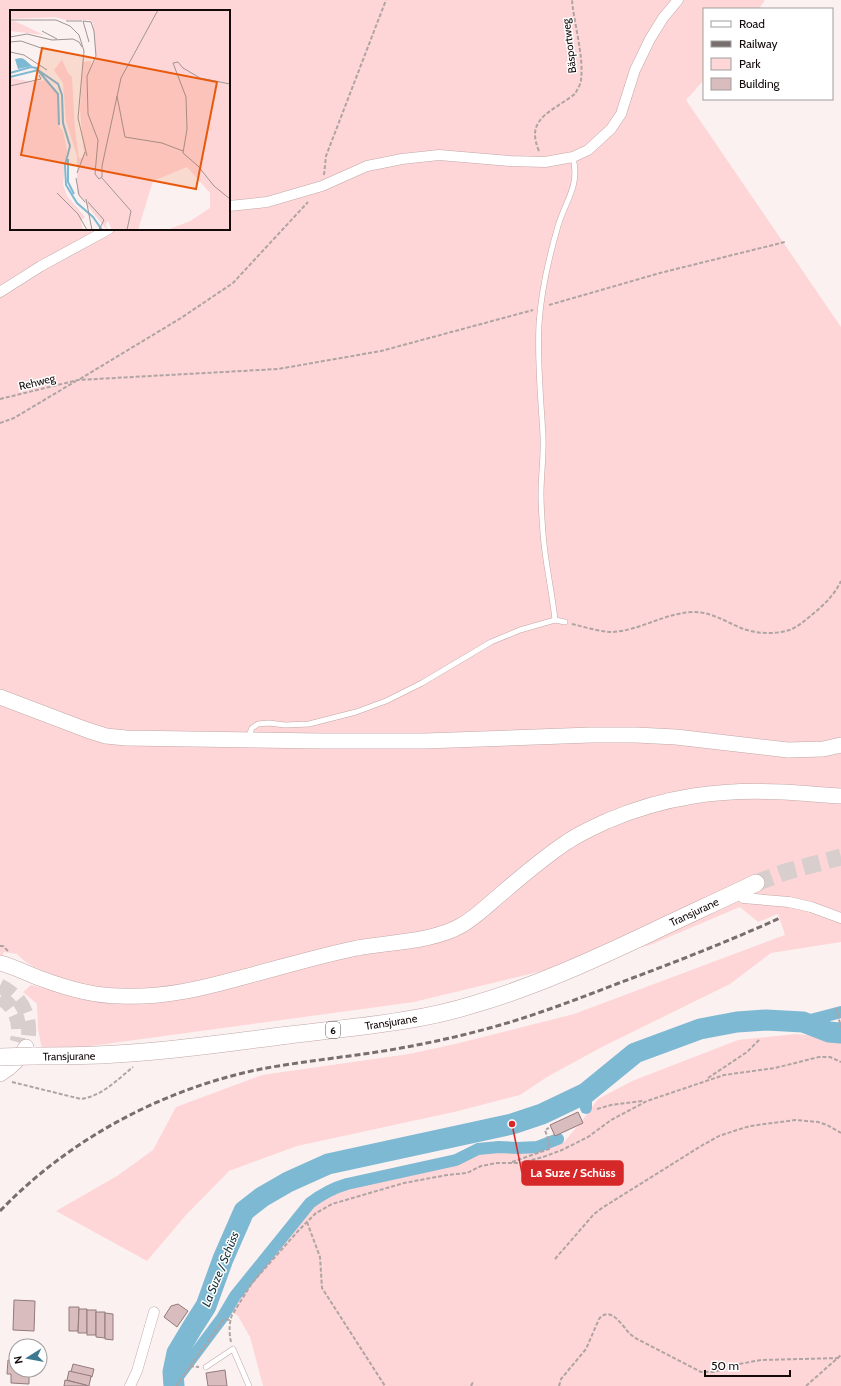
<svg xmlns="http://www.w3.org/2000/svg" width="841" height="1386" viewBox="0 0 841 1386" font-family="Cabin,sans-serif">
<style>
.green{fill:#fed6d7;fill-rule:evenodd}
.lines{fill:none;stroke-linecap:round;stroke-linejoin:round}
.canal{stroke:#7eb9d3;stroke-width:12}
.river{stroke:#7eb9d3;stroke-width:21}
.building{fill:#d9bdbe;stroke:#937a7a}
.secondary-tunnel{stroke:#d9cece;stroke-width:15;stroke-dasharray:15 8;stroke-linecap:butt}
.primary-tunnel{stroke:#d9cece;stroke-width:17;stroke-dasharray:17 8;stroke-linecap:butt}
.lane-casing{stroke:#c2a7a7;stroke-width:6}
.street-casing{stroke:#c2a7a7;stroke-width:11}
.secondary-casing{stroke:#c2a7a7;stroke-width:16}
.primary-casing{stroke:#c2a7a7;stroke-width:18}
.path{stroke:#afa4a4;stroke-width:2;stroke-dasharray:4 2;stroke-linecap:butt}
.lane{stroke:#fff;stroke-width:5}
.street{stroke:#fff;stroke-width:10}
.secondary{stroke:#fff;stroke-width:15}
.primary{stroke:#fff;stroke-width:17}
.rail{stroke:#786e6e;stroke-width:3;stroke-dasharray:6 3;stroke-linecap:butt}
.primary-bridge-casing{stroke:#c2a7a7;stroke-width:18;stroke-linecap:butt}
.primary-bridge{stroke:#fff;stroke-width:17}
.labels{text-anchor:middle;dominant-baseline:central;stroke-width:3;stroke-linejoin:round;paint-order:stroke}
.shield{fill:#fff;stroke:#5a5454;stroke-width:1}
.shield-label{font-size:10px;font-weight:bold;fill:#130a0a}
.street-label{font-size:11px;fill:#130a0a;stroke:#fff}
.water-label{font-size:12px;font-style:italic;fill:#14313c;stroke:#fff}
.inset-river{fill:none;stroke:#7eb9d3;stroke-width:2}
.inset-road{fill:none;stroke:#9f9595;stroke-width:1}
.view{fill:#e8590c;fill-opacity:0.15;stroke:#e8590c;stroke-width:2}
.inset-edge{fill:none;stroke:#130a0a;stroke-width:2}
.leader{fill:none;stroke:#d62828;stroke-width:1.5}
.callout-dot{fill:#d62828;stroke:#fff;stroke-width:1.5}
.callout{fill:#d62828;stroke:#d62828;stroke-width:1.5}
.callout-label{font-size:12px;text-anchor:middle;font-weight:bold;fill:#fff}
</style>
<rect width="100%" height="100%" fill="#fcf1f1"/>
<g class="green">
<path d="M0,0H765L759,9H704V80L686,100L841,327V942L771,953L730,984L602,1047L547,1077L520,1095L454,1112L297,1146L229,1171L186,1215L147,1261L56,1211L117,1176L153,1150L176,1107L262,1075L409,1054L455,1044L574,1014L785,935L778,914L758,922L740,907L650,945L414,1002L76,1048L42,1049L38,1029L37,1004L23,992L31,985L67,994L63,979C46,971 31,969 17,954L4,952L2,956H0ZM11,11H229V229H11Z"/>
<polygon points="796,1034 841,1039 841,1386 263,1386 250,1337 238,1316 232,1312 239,1301 300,1215 343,1188 370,1178 481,1150 533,1151 564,1142 581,1122 598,1099 632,1081 738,1040"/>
</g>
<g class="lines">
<g class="canal">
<polyline points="803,1022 841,1012"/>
<polyline points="586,1093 586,1108"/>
<path d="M171,1386L222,1318L235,1296L310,1203C322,1194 333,1188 347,1184L456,1160L478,1149L499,1147L518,1148L537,1147L558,1139"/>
</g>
<polyline class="river" points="174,1386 173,1372 177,1353 192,1328 206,1306 223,1259 244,1211 262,1197 288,1182 328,1164 512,1124 542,1114 586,1093 635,1053 700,1029 737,1022 766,1020 803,1022 829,1032 841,1033"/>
</g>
<g class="building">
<polygon points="578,1112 583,1123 555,1136 550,1125"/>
<polygon points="14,1300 35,1301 34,1331 13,1330"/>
<polygon points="178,1304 188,1311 177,1327 164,1317 171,1306"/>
<polygon points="69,1307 79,1307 78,1331 69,1331"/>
<polygon points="79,1309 87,1309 87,1333 78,1333"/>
<rect x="87" y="1310" width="9" height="25"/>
<polygon points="96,1312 105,1312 105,1338 96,1337"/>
<polygon points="105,1313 113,1314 113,1340 105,1339"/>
<polygon points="8,1360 16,1361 16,1370 29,1370 29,1384 11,1383 11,1374 7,1374"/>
<polygon points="73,1364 94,1369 92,1377 71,1372"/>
<polygon points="225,1370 227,1386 208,1386 206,1373"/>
<polygon points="69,1371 91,1376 89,1386 67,1380"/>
<polygon points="65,1380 86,1385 86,1386 64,1386"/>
</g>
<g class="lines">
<g class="secondary-tunnel">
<path d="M0,986C24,997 34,1022 26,1047"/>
<path d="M0,998C16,1006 22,1025 17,1042"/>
</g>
<polyline class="primary-tunnel" points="756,883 785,872 841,857"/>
<defs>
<g id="lane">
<polyline points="555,620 565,622"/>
<path d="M248,738L252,728L258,724L269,723L285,725L309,724L356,712L386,701L422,683L491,642L520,630L555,620C552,591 545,562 543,533C542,520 541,507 541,494C541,474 544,455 543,436C541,399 537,361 539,324C541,292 549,257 558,226C566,199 580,187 573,157"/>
<polyline points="206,1367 233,1349 249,1386"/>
</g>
<g id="street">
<polyline points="229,206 267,202 322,186 367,166 402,159 439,155 510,161 545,162 573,157 588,150 611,129 621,114 635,70 650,39 663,18 678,0"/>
<polyline points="0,292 41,266 109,229"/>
<polyline points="743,898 789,902 811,907 841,918"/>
<polyline points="130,1386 137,1371 154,1312"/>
</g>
<g id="secondary">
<polyline points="0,697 87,730 106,736 126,738 320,741 425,741 591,735 636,735 676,737 788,750 823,749 841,745"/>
<path d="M0,963C15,967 28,974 42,979C66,988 94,996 120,996C162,998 200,989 240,978C279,968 318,956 357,948C390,942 433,942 462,925C476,917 488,905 501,894C522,876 544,857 567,842C580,833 594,827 607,821C665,796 721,789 783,792C802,793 822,795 841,796"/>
<path d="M0,1074C12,1067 20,1059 26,1047"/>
</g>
<path id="primary" d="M33,1056C61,1056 89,1056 116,1054C174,1051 232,1042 289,1035C352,1027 415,1023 475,1004C536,986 593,960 650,933C685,916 721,900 756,883"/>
</defs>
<use href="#lane" class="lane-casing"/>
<use href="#street" class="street-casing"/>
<use href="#secondary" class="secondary-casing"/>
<use href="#primary" class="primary-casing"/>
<g class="path">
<path d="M539,151C527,123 544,115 565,101C568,99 572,96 575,94C577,90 581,84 581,80C584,56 574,24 572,0"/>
<polyline points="324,175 326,156 386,0"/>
<polyline points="549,305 660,273 785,242"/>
<polyline points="80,379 181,318 233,283 308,202"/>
<polyline points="0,399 78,380 278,369 381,351 533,310"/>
<polyline points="0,423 14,418 76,381"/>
<path d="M572,624C585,627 600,632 613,632C641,630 665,613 693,612C712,612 724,621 741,628C756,634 777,635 792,629C800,625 807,619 814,613C825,604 835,594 841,581"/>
<polyline points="0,946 3,946 9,952"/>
<polyline points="836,1008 841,1027"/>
<polyline points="708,1078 747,1052 760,1039"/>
<path d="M12,1082L81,1099C102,1096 117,1080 133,1067"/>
<polyline points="597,1109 611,1105 643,1101"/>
<polyline points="512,1162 549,1149 548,1139 545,1130 549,1128"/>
<polyline points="307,1222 320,1257 322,1288 385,1386"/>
<polyline points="555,1259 594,1214 602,1208 701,1146 719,1136 737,1130 750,1126 795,1120 818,1122 827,1125 841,1133"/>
<path d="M231,1342C229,1333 229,1323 232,1315L252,1283L299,1230L316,1213L332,1204L404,1183L447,1175L467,1173L481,1166L497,1163H520L543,1157L562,1150L588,1137L611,1120L647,1101L724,1075L775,1068L819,1057H830L841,1062"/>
<polyline points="190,1366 199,1367"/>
<polyline points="176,1386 224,1319 230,1320"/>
<polyline points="471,1386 473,1382"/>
<path d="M559,1386L561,1379L586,1349L599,1319C610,1305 622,1325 629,1333C631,1335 634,1337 637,1339L701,1372H714L739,1364L761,1360L841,1358"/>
<polyline points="806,1386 841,1355"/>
</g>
<use href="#lane" class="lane"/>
<use href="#street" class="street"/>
<use href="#secondary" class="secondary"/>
<use href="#primary" class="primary"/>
<path class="rail" d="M0,1211C69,1139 163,1089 261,1069C287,1064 314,1061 341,1057C390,1051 438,1042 486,1029C531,1017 575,1000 619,983C673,963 727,942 780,918"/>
<defs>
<polyline id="primary-bridge" points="0,1057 33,1056"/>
</defs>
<use href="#primary-bridge" class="primary-bridge-casing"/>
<use href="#primary-bridge" class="primary-bridge"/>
</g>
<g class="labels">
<rect class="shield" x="326" y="1022" width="14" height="16" rx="3"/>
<g class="shield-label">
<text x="333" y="1030">6</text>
</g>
<g class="street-label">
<text transform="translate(569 46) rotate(-97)">Bäsportweg</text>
<text transform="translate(37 382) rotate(-14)">Rehweg</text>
<text transform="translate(694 912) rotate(-25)">Transjurane</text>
<text transform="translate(391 1022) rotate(-9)">Transjurane</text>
<text transform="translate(69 1056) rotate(-1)">Transjurane</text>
</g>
<g class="water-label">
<text transform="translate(220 1269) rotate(-68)">La Suze / Schüss</text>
</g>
</g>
<g transform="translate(10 10)">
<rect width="220" height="220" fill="#fcf1f1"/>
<path d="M0,0H220V220H157L180,211L200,198V183L177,157L143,171L128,220H102L98,211L96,214L97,220L67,183V146L56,111L53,73L44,60L52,50L58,63L62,67L65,120L69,148H72L74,144L70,100L73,52L81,51V56L86,50L83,13L79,10H55L45,7L0,9ZM4,11L13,15L34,25L0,21V12ZM0,68L25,72L35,70L46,80L49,90V116L53,121L57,140L53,174L57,186L75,207L71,211L73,220H0Z" fill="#fed6d7"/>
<path d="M11,48L14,49L22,56L8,59L5,49Z" fill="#7eb9d3"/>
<path class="inset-river" d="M0,63L21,57L26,58L48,84L49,115M0,67L28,60L48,74L52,85L53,113L60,136L55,155L56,175L67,193L83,207L92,220M58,149V172L64,184"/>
<path class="inset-road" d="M0,10H46L60,16L69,25L74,41L68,108L77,146M56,11H72M73,11L81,12L84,21L86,46L77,66L78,104L88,130L85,164L89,169L92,167V156L111,68L148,0M73,11L79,32M32,21L47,29M0,27L17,24L42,30L63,29L69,32L72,37M0,32L11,31L34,39M0,42L14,45L37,60M220,74L190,68L173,58L168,52L163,53L176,87L177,119L173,143L188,156L204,176L220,189M0,76L31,69L29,65M107,86L115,127L152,133L173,141M67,163L75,142M66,168L69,185L75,192M92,168L121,201L117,220M47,183L68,204L77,220M76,189L82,220M78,192L94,210L89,220"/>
<path class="view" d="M32,38L207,72L186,179L11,145Z"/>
<rect width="220" height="220" class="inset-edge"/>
</g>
<path class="leader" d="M512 1124L522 1173"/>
<circle class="callout-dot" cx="512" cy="1124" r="4"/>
<rect class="callout" x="522" y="1161" width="101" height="24" rx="4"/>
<g class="callout-label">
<text x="573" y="1177">La Suze / Schüss</text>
</g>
<rect x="703" y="8" width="130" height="92" fill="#ffffff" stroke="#a19d9d"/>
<rect x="711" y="21" width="20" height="6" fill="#ffffff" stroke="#a19d9d"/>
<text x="739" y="28" font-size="12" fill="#130a0a">Road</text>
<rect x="711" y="41" width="20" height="6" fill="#786e6e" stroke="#a19d9d"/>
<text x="739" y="48" font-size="12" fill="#130a0a">Railway</text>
<rect x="711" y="58" width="20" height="12" fill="#fed6d7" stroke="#a19d9d"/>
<text x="739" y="68" font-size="12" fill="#130a0a">Park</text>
<rect x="711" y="78" width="20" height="12" fill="#d9bdbe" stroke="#a19d9d"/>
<text x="739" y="88" font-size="12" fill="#130a0a">Building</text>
<g transform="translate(28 1358) rotate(259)"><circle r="19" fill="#ffffff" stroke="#a19d9d"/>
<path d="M0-3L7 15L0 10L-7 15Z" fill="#3d7991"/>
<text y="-6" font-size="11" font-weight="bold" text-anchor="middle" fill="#130a0a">N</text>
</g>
<path d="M705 1370v6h85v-6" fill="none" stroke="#130a0a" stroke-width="2"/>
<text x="711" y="1370" font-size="12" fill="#130a0a" stroke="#ffffff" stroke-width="3" paint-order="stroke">50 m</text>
</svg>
